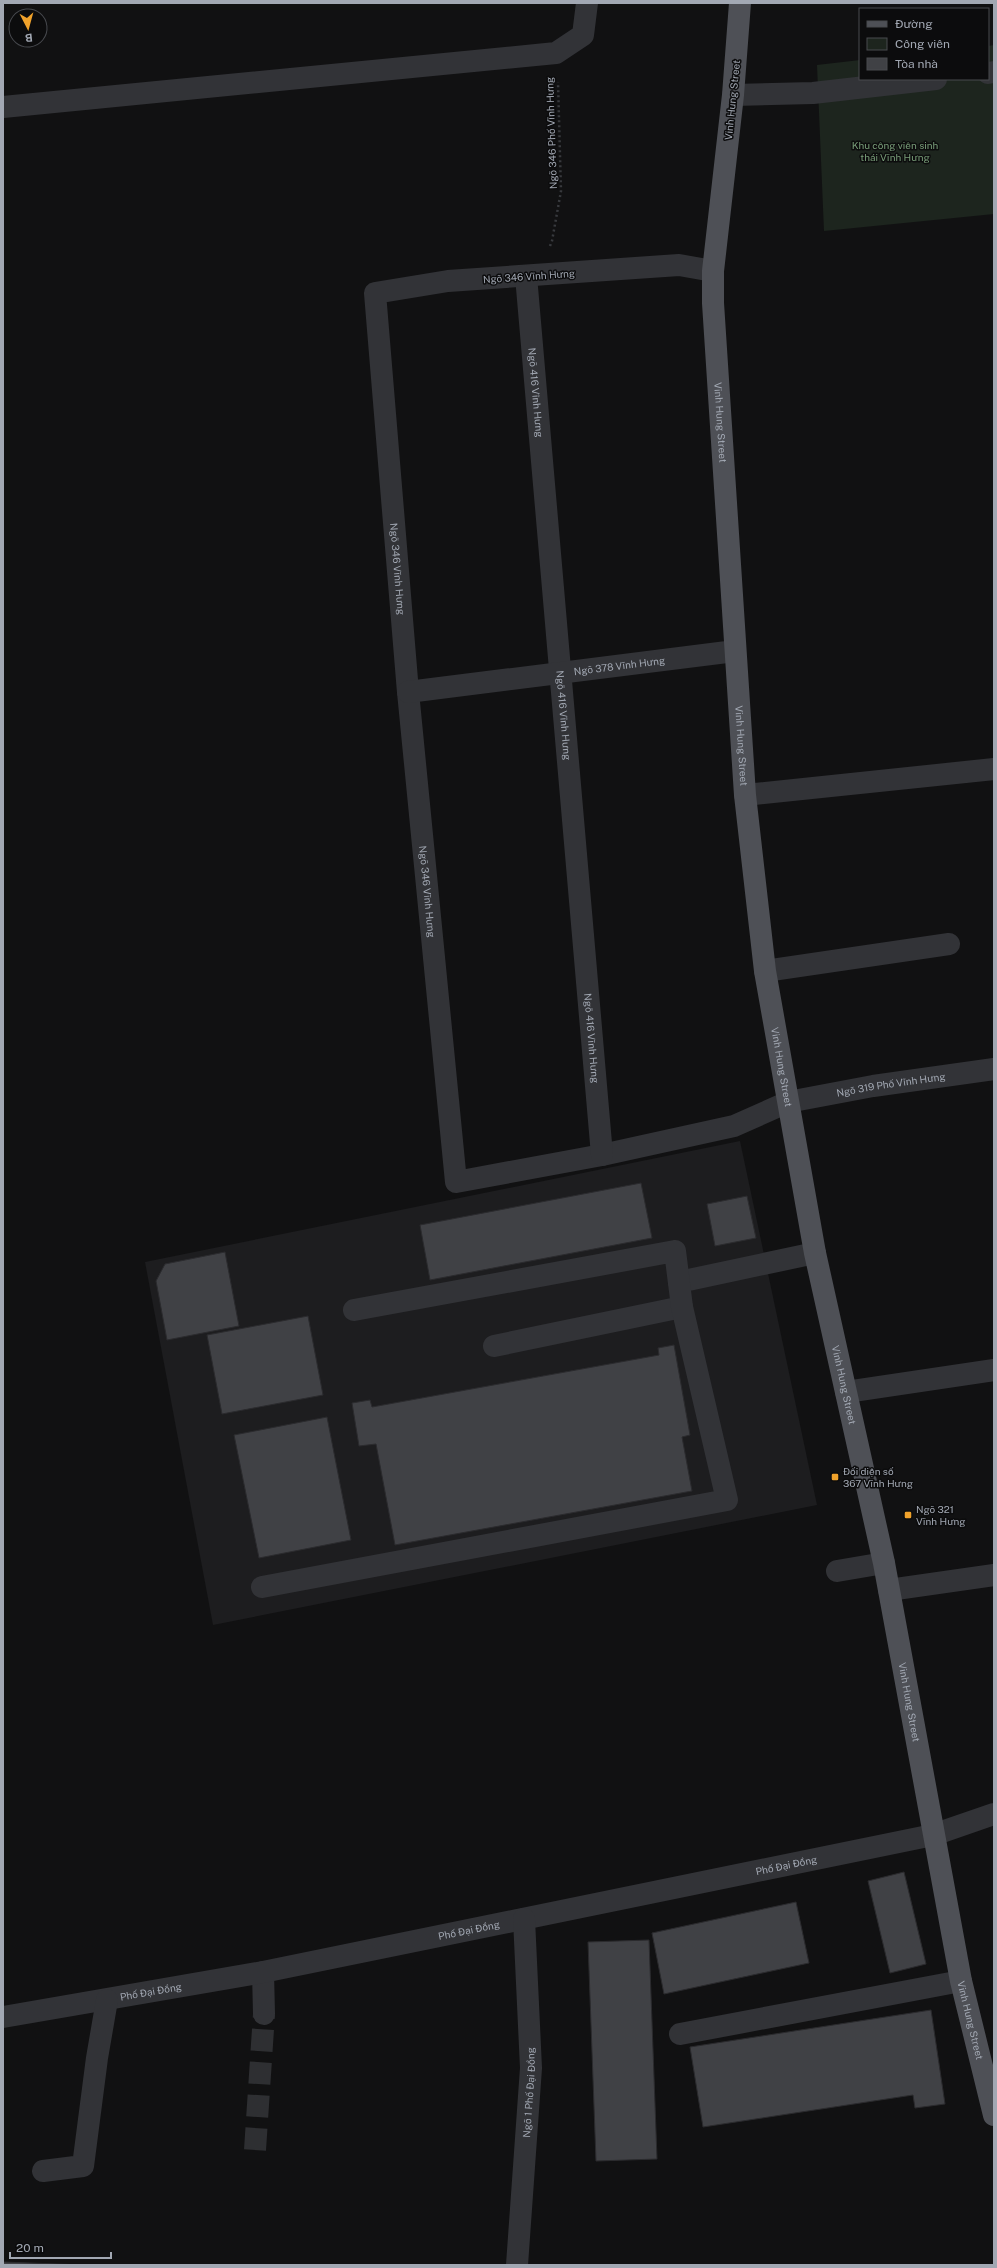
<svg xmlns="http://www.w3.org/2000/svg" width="997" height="2268" viewBox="0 0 997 2268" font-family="'Public Sans',sans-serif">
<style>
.built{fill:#1d1d1f}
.green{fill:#1d251e}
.building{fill:#404145;stroke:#2b2b2e}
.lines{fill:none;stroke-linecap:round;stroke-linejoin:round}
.minor-tunnel{stroke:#2e2f32;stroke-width:22;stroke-dasharray:22 11;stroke-linecap:butt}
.path{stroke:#383a3e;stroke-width:2.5;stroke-dasharray:2 3;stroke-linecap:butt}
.minor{stroke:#323337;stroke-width:22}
.major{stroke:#4e5056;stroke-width:22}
.poi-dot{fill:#f0a22b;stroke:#0c0c0d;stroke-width:1.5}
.labels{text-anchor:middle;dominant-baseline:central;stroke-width:3;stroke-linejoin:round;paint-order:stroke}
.street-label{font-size:10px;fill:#a2a8b3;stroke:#0c0c0d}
.park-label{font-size:10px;fill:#799e79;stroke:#0c0c0d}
.poi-label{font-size:10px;fill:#a2a8b3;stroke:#0c0c0d;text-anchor:start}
</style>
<rect width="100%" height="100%" fill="#111112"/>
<polygon class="built" points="740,1141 817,1505 213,1625 145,1262"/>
<polygon class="green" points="994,45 994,214 824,231 817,65 860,60 860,79 988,79 988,46"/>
<g class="building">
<polygon points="641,1183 652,1238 430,1280 420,1225"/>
<polygon points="747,1196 756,1238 715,1246 707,1204"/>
<polygon points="225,1252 239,1326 167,1340 156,1281 165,1264"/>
<polygon points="308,1316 323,1395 222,1414 207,1335"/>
<polygon points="674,1345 690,1435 682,1437 692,1491 395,1545 376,1444 359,1446 352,1403 370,1400 372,1407 659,1355 658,1348"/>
<polygon points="327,1417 351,1540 259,1558 234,1435"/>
<polygon points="904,1872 926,1964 890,1973 868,1881"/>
<polygon points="796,1902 809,1963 664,1994 652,1933"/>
<polygon points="649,1940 657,2159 596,2161 588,1942"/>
<polygon points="931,2010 945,2104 915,2108 913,2095 703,2127 690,2047"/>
<polygon points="3,2262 83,2265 3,2265"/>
</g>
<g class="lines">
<polyline class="minor-tunnel" points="255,2150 264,2014"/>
<polyline class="path" points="550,246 552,241 561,191 558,82"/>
<g class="minor">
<polyline points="988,73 994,72"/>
<polyline points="733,95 813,93 936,79"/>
<polyline points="3,107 556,53 583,35 587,3"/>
<path id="s1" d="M713,271L679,265L448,281L375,293L408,692L456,1182L602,1155L734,1126L788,1102L873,1086L994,1069"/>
<path id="s2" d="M526,276L602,1155"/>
<path id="s3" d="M408,692L735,651"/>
<polyline points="745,795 994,769"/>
<polyline points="765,971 949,944"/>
<polyline points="679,1282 815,1253"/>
<polyline points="494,1346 682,1307"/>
<polyline points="846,1392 994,1370"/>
<polyline points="837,1571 884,1563"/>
<polyline points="262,1587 727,1500 682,1307 675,1251 354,1310"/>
<polyline points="889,1590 994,1575"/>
<polyline points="263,1972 264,2014"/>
<path id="s4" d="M3,2017L263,1972L933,1835L994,1814"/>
<polyline points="680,2034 961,1981"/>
<polyline points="43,2171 83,2166 97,2058 107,2000"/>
<path id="s5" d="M517,2265L531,2068L524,1919"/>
</g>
<path class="major" id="s6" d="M740,3L733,95L713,271V303L745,795L765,971L815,1253L884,1563L961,1981L994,2115"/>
</g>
<g class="poi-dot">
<rect x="831" y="1473" width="8" height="8" rx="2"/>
<rect x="904" y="1511" width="8" height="8" rx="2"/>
</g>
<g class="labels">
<g class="street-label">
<text transform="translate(732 100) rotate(-84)">Vinh Hung Street</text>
<text transform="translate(551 133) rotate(-92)">Ngõ 346 Phố Vĩnh Hưng</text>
<text transform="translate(529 276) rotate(-4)">Ngõ 346 Vĩnh Hưng</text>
<text stroke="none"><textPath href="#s2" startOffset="117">Ngõ 416 Vĩnh Hưng</textPath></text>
<text stroke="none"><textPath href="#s6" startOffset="421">Vinh Hung Street</textPath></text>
<text stroke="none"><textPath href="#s1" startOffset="617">Ngõ 346 Vĩnh Hưng</textPath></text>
<text stroke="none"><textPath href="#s3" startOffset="213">Ngõ 378 Vĩnh Hưng</textPath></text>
<text stroke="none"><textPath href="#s2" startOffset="441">Ngõ 416 Vĩnh Hưng</textPath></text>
<text stroke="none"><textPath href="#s6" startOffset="745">Vinh Hung Street</textPath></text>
<text stroke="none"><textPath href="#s1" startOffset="941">Ngõ 346 Vĩnh Hưng</textPath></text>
<text stroke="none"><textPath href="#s2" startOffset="765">Ngõ 416 Vĩnh Hưng</textPath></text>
<text stroke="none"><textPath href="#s6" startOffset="1069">Vinh Hung Street</textPath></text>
<text stroke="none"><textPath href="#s1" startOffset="1680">Ngõ 319 Phố Vĩnh Hưng</textPath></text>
<text stroke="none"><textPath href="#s6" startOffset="1393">Vinh Hung Street</textPath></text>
<text stroke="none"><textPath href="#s6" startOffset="1717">Vinh Hung Street</textPath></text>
<text stroke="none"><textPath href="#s4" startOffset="798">Phố Đại Đồng</textPath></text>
<text stroke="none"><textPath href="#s4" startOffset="474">Phố Đại Đồng</textPath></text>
<text stroke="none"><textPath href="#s4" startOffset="150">Phố Đại Đồng</textPath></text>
<text stroke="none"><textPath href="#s6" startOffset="2041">Vinh Hung Street</textPath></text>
<text stroke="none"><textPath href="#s5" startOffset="173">Ngõ 1 Phố Đại Đồng</textPath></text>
</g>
<g class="park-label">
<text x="895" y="145">Khu công viên sinh<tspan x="895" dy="12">thái Vĩnh Hưng</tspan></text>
</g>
<g class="poi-label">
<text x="843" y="1471">Đối diện số<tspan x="843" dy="12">367 Vĩnh Hưng</tspan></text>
<text x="916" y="1509">Ngõ 321<tspan x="916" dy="12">Vĩnh Hưng</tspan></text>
</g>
</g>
<rect width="997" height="2268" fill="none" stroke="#a2a8b3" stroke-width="8"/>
<rect x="859" y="8" width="130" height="72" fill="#0c0c0d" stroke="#484a4f"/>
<rect x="867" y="21" width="20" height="6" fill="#4e5056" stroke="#484a4f"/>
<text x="895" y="28" font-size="12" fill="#a2a8b3">Đường</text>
<rect x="867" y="38" width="20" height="12" fill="#1d251e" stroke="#484a4f"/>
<text x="895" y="48" font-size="12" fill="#a2a8b3">Công viên</text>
<rect x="867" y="58" width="20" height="12" fill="#404145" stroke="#484a4f"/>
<text x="895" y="68" font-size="12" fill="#a2a8b3">Tòa nhà</text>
<g transform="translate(28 28) rotate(174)"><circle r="19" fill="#0c0c0d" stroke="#484a4f"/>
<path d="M0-3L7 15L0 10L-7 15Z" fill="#f0a22b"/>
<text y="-6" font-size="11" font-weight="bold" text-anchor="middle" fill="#a2a8b3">B</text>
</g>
<path d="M10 2252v6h101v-6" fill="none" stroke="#a2a8b3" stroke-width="2"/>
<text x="16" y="2252" font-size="12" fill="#a2a8b3" stroke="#0c0c0d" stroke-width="3" paint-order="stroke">20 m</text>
</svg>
